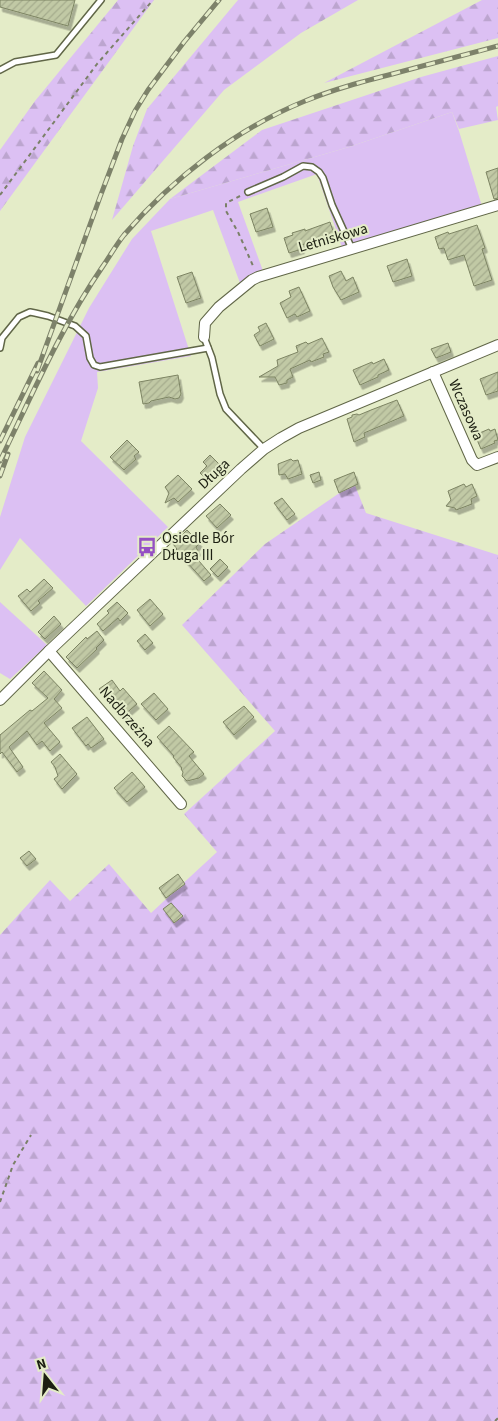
<svg xmlns="http://www.w3.org/2000/svg" width="498" height="1421" viewBox="0 0 498 1421" font-family="'Source Sans 3',sans-serif">
<style>
.grass{fill:#dcc0f3}
.forest{fill:url(#forest-firs)}
.building{fill:url(#building-hatch);stroke:#7d8463;filter:url(#shadow)}
.lines{fill:none;stroke-linecap:round;stroke-linejoin:round}
.service-casing{stroke:#606647;stroke-width:8}
.minor-casing{stroke:#606647;stroke-width:12}
.path{stroke:#7b8068;stroke-width:2;stroke-dasharray:4 4;stroke-linecap:butt}
.service{stroke:#fff;stroke-width:5}
.minor{stroke:#fff;stroke-width:10}
.rail-casing{stroke:#7d826a;stroke-width:5}
.rail{stroke:#e4ecc8;stroke-width:3;stroke-dasharray:9;stroke-linecap:butt}
.labels{text-anchor:middle;dominant-baseline:central;stroke-width:4;stroke-linejoin:round;paint-order:stroke}
.street-label{font-size:15px;fill:#1c1f12;stroke:#e4ecc8}
.poi-label{font-size:15px;fill:#1c1f12;stroke:#e4ecc8;text-anchor:start}
</style>
<defs>
<pattern id="forest-firs" width="22" height="20" patternUnits="userSpaceOnUse" patternTransform="scale(1.25)"><rect width="22" height="20" fill="#dcc0f3"/><path d="M5 1l3.5 6h-7zM16 11l3.5 6h-7z" fill="#bca5cf"/></pattern>
<pattern id="building-hatch" width="6" height="6" patternUnits="userSpaceOnUse" patternTransform="scale(1.25)"><rect width="6" height="6" fill="#c1c9a5"/><path d="M-1 1l2-2M0 6l6-6M5 7l2-2" fill="none" stroke="#a5ac8d"/></pattern>
<filter id="shadow"><feDropShadow dx="2.5" dy="4.5" stdDeviation="0" flood-color="#0004"/></filter>
</defs>
<rect width="100%" height="100%" fill="#e4ecc8"/>
<g class="grass">
<polygon points="452,112 459,131 484,213 345,256 317,174 238,202 263,271 240,283 213,210 151,231 191,356 97,372 98,388 81,441 168,527 86,606 20,538 0,570 0,517 25,437 89,308 132,239 170,199 349,147"/>
<polygon points="0,602 47,645 10,679 0,673"/>
</g>
<g class="forest">
<polygon points="118,0 154,0 0,211 0,150 35,101"/>
<polygon points="238,0 358,0 301,33 224,90 112,220 133,146 147,109"/>
<polygon points="482,0 498,0 498,38 324,83"/>
<polygon points="498,56 498,106 496,107 498,120 459,129 452,112 349,147 170,199 262,130 421,77"/>
<polygon points="354,483 366,513 498,555 498,1421 0,1421 0,935 50,880 70,901 109,864 151,913 217,852 184,814 275,731 182,625 265,544"/>
</g>
<g class="building">
<polygon points="0,0 75,0 68,26 0,7"/>
<polygon points="498,168 498,198 494,199 486,172"/>
<polygon points="267,208 273,227 256,232 250,214"/>
<polygon points="330,222 334,234 309,242 309,243 301,245 302,249 289,253 284,238 293,235 292,233 305,229 305,231"/>
<polygon points="477,225 485,248 482,249 492,280 474,286 464,255 448,260 444,248 439,249 435,237 448,232 449,234"/>
<polygon points="407,259 412,276 393,282 387,266"/>
<polygon points="341,271 346,281 353,277 359,292 341,300 333,287 329,276"/>
<polygon points="192,272 201,298 186,303 177,277"/>
<polygon points="299,287 310,311 297,317 295,314 287,318 280,303 291,297 289,291"/>
<polygon points="266,323 274,339 260,346 254,335 260,331 258,327"/>
<polygon points="322,338 329,352 323,354 324,357 311,362 310,360 290,369 293,377 287,380 287,383 279,385 275,377 259,377 278,366 277,360 298,352 296,346 306,342 308,344"/>
<polygon points="448,343 451,352 436,358 431,349"/>
<polygon points="384,359 389,370 378,375 378,377 360,385 353,370 372,362 373,364"/>
<polygon points="498,372 498,391 486,395 480,379"/>
<polygon points="178,375 181,394 179,398 175,399 169,397 151,401 149,403 143,404 139,382"/>
<polygon points="397,400 404,416 364,433 365,437 354,442 347,419 352,417 352,415 357,414 359,415 371,410"/>
<polygon points="489,429 490,431 495,429 498,440 494,441 495,443 481,449 475,435"/>
<polygon points="127,440 139,452 134,456 136,459 124,470 110,457"/>
<polygon points="210,455 221,466 207,480 200,473 207,466 203,462"/>
<polygon points="291,459 293,461 298,460 302,474 288,479 285,474 279,475 278,464"/>
<polygon points="319,472 321,480 313,483 310,475"/>
<polygon points="354,472 358,484 339,493 334,480"/>
<polygon points="178,475 192,489 178,502 174,498 165,503 169,493 165,487"/>
<polygon points="464,484 466,487 472,484 477,496 471,499 472,504 456,510 455,508 446,506 451,500 448,491"/>
<polygon points="282,498 295,514 287,520 274,503"/>
<polygon points="220,504 231,515 217,528 206,516"/>
<polygon points="187,530 200,543 196,547 198,551 193,554 211,575 204,581 176,550 177,549 173,544"/>
<polygon points="220,559 228,567 218,577 210,569"/>
<polygon points="44,579 53,588 38,601 40,603 31,611 18,596 27,589 30,592"/>
<polygon points="150,599 163,614 150,626 137,610"/>
<polygon points="117,602 128,613 120,621 118,618 103,631 97,624 109,613 107,611"/>
<polygon points="54,616 61,624 45,639 38,632"/>
<polygon points="97,631 104,640 96,648 97,649 77,668 66,657 86,637 87,639"/>
<polygon points="145,634 153,643 145,650 137,641"/>
<polygon points="44,671 62,690 54,699 62,708 44,723 60,742 50,751 42,741 37,745 27,731 9,747 23,767 17,772 2,752 0,754 0,735 30,710 32,711 48,698 32,683"/>
<polygon points="112,680 120,691 123,688 137,704 122,717 99,689"/>
<polygon points="154,693 168,709 156,720 141,704"/>
<polygon points="244,706 254,717 234,735 223,722"/>
<polygon points="87,717 104,739 91,748 88,744 86,746 72,728"/>
<polygon points="169,726 194,752 189,756 204,774 199,778 187,781 182,776 183,772 181,769 182,768 173,757 174,756 157,737"/>
<polygon points="60,754 77,774 62,789 54,779 58,776 55,767 51,762"/>
<polygon points="132,772 145,787 127,802 114,788"/>
<polygon points="29,851 36,859 27,866 20,858"/>
<polygon points="178,874 185,884 166,898 159,888"/>
<polygon points="171,903 183,916 174,923 163,909"/>
</g>
<g class="lines">
<defs>
<g id="service">
<polyline points="0,70 15,62 56,55 101,0"/>
<polyline points="248,192 283,177 303,166 312,167 319,172 323,178 332,205 352,249"/>
<polyline points="204,337 212,358 220,394 226,409 264,449"/>
<polyline points="0,348 2,338 19,317 30,312 35,313 48,316 75,326 86,336 90,358 94,365 100,367 208,348"/>
</g>
<g id="minor">
<polyline points="204,337 205,323 219,307 252,280 258,277 498,205"/>
<polyline points="433,372 472,460 477,465 498,457"/>
<polyline points="49,651 181,804"/>
<polyline points="0,700 49,651 241,469 264,449 281,438 299,428 498,345"/>
</g>
</defs>
<use href="#service" class="service-casing"/>
<use href="#minor" class="minor-casing"/>
<g class="path">
<polyline points="0,195 97,64 153,0"/>
<polyline points="240,196 226,203 226,211 238,232 254,268"/>
<polyline points="0,1202 13,1165 31,1135"/>
<polyline points="495,1421 498,1418"/>
</g>
<use href="#service" class="service"/>
<use href="#minor" class="minor"/>
<defs>
<g id="rail">
<polyline points="37,371 100,197 122,139 135,111 148,90 184,42 219,0"/>
<polyline points="0,441 38,363"/>
<path d="M0,461C32,395 61,327 103,266C110,256 116,245 124,235C172,179 236,129 305,101C334,89 365,81 396,73C430,64 464,55 498,46"/>
<polyline points="0,476 8,454"/>
</g>
</defs>
<use href="#rail" class="rail-casing"/>
<use href="#rail" class="rail"/>
</g>
<defs>
<symbol id="bus-bare" viewBox="-9 -9 18 18"><path d="M-5-6H5V4H4V6H2V4H-2V6H-4V4H-5ZM-3.5-4V0h7V-4ZM-3.5 1.2v1.5H-2V1.2ZM2 1.2v1.5H3.5V1.2Z" fill="#9550c4" stroke="#e4ecc8" stroke-width="2.5" paint-order="stroke"/></symbol>
</defs>
<g fill-rule="evenodd">
<use href="#bus-bare" x="133" y="533" width="28" height="28"/>
</g>
<g class="labels">
<g class="street-label">
<text transform="translate(333 238) rotate(-16)">Letniskowa</text>
<text transform="translate(466 410) rotate(66)">Wczasowa</text>
<text transform="translate(214 474) rotate(-43)">Długa</text>
<text transform="translate(127 717) rotate(49)">Nadbrzeżna</text>
</g>
<g class="poi-label">
<text x="162" y="538">Osiedle Bór<tspan x="162" dy="17">Długa III</tspan></text>
</g>
</g>
<g transform="translate(45 1376) rotate(343)" stroke="#e4ecc8" stroke-width="4" paint-order="stroke">
<path d="M0-4L9 19L0 12L-9 19Z" fill="#1c1f12"/>
<text y="-8" font-size="14" font-weight="bold" text-anchor="middle" fill="#1c1f12">N</text>
</g>
</svg>
